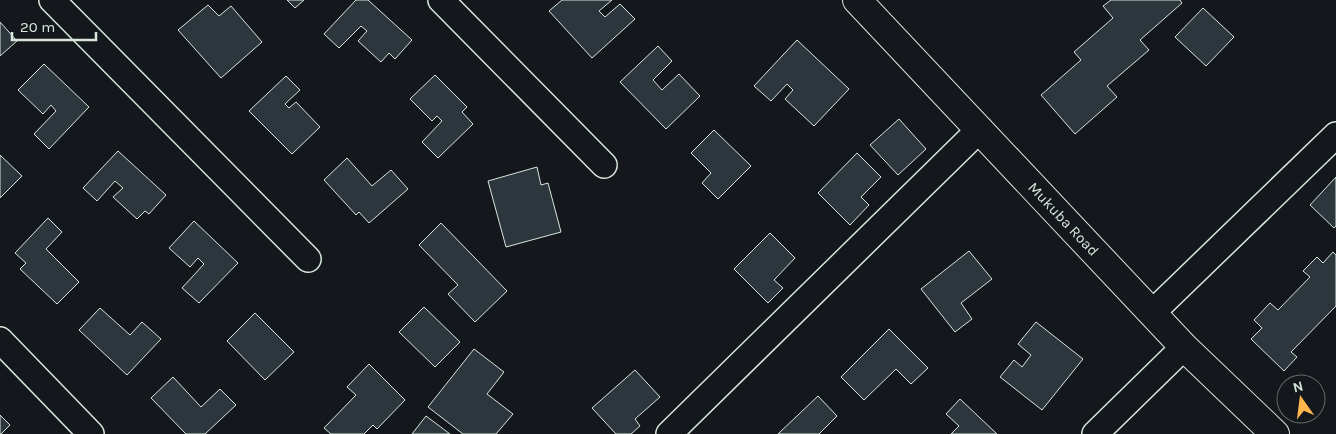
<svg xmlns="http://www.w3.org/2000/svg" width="1336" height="434" viewBox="0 0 1336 434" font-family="Karla,sans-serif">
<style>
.building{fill:#2c363c;stroke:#d8e6dc}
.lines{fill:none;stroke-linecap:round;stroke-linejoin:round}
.minor-casing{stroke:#d8e6dc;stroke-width:28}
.tertiary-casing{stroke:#d8e6dc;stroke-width:30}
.minor{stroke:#14181c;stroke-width:25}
.tertiary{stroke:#14181c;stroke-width:28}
.labels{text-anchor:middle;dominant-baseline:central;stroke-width:4;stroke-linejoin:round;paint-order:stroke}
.street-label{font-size:15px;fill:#d8e6dc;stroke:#14181c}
</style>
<rect width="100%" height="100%" fill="#14181c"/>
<g class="building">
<polygon points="287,0 304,0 295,8"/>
<polygon points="356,0 368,0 412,40 395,59 389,53 381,62 358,41 367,31 361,26 339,48 324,34"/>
<polygon points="562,0 612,0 599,11 605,17 620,4 635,19 592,58 549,11"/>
<polygon points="1111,0 1180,0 1182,3 1140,40 1149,50 1107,86 1117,97 1075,134 1041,95 1081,60 1074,52 1113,18 1103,6"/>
<polygon points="208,5 219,16 231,6 262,42 221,78 178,30"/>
<polygon points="1203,8 1234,37 1206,66 1175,37"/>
<polygon points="0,22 17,41 0,56"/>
<polygon points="797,40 849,89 814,126 785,99 793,90 787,84 771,101 754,86"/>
<polygon points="658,46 672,61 653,80 662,90 679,74 700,96 666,129 620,82"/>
<polygon points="44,64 89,107 49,149 34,134 56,111 51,105 43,114 18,90"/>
<polygon points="435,75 467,107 462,112 473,124 438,158 422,142 442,121 437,116 432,121 410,99"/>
<polygon points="286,76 300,90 285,104 289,108 296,102 320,127 292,154 249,111"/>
<polygon points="899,119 926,149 898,175 870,145"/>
<polygon points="714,130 751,166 718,199 702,183 711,173 691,153"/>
<polygon points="118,151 166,195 149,214 145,211 137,219 113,197 123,188 115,181 97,201 83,188"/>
<polygon points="857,153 881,177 861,197 869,205 850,225 818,193"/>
<polygon points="0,155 22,176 0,198"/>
<polygon points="347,158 372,186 391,170 408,189 369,223 359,212 356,215 324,180"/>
<polygon points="537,167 541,185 548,183 561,232 506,247 488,181"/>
<polygon points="1336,177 1336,226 1334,228 1310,205"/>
<polygon points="48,218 62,232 46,249 79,282 57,304 20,269 26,263 15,253"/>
<polygon points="194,221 238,263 199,303 182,288 204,264 198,258 190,267 169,248"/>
<polygon points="441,223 507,291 475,322 448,294 458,285 419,245"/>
<polygon points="770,233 795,258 774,280 783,288 768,303 734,269"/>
<polygon points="969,251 992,279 961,303 972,319 955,332 921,289"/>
<polygon points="1333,252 1336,255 1336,306 1291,352 1297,357 1284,371 1251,339 1262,328 1254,320 1270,303 1278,310 1310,277 1303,271 1317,257 1323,263"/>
<polygon points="424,307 460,342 435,367 399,332"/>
<polygon points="100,308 130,335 142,322 161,339 127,375 79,330"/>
<polygon points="255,313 294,352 265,380 227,341"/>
<polygon points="1036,322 1083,359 1042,410 1000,377 1014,360 1022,367 1031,355 1018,344"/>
<polygon points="889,329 928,368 911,384 896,369 864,400 841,377"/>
<polygon points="474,349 504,372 487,394 513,414 496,434 463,434 428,407"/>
<polygon points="369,364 405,400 377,429 373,425 364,434 331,434 324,428 356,395 347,387"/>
<polygon points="635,370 660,397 635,419 640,426 631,434 616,434 592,408"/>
<polygon points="173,377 201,407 220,389 236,405 205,434 186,434 151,398"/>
<polygon points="818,396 837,416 819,434 778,434"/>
<polygon points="960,399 997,434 951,434 959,426 946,414"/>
<polygon points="0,415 10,425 1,434 0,434"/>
<polygon points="426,416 450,434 412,434"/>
</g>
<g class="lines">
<defs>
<g id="minor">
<polyline points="52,0 308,259"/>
<polyline points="441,0 604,165"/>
<polyline points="1152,313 1336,135"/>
<polyline points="0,340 91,434"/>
<polyline points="669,434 980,129"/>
<polyline points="1095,434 1184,347"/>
</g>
<g id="tertiary">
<path id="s1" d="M857,0L1184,347L1275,434"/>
</g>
</defs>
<use href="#minor" class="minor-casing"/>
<use href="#tertiary" class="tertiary-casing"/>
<use href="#minor" class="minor"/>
<use href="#tertiary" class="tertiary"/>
</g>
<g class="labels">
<g class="street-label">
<text stroke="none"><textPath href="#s1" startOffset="301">Mukuba Road</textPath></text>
</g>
</g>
<g transform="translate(1301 399) rotate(346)"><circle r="24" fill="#14181c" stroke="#626a69"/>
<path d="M0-4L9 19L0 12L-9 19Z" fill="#ffb74d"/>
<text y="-8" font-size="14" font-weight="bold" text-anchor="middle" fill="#d8e6dc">N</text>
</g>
<path d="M12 32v8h84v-8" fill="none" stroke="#d8e6dc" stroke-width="2.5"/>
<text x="20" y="32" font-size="15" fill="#d8e6dc" stroke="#14181c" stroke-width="4" paint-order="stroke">20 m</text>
</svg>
